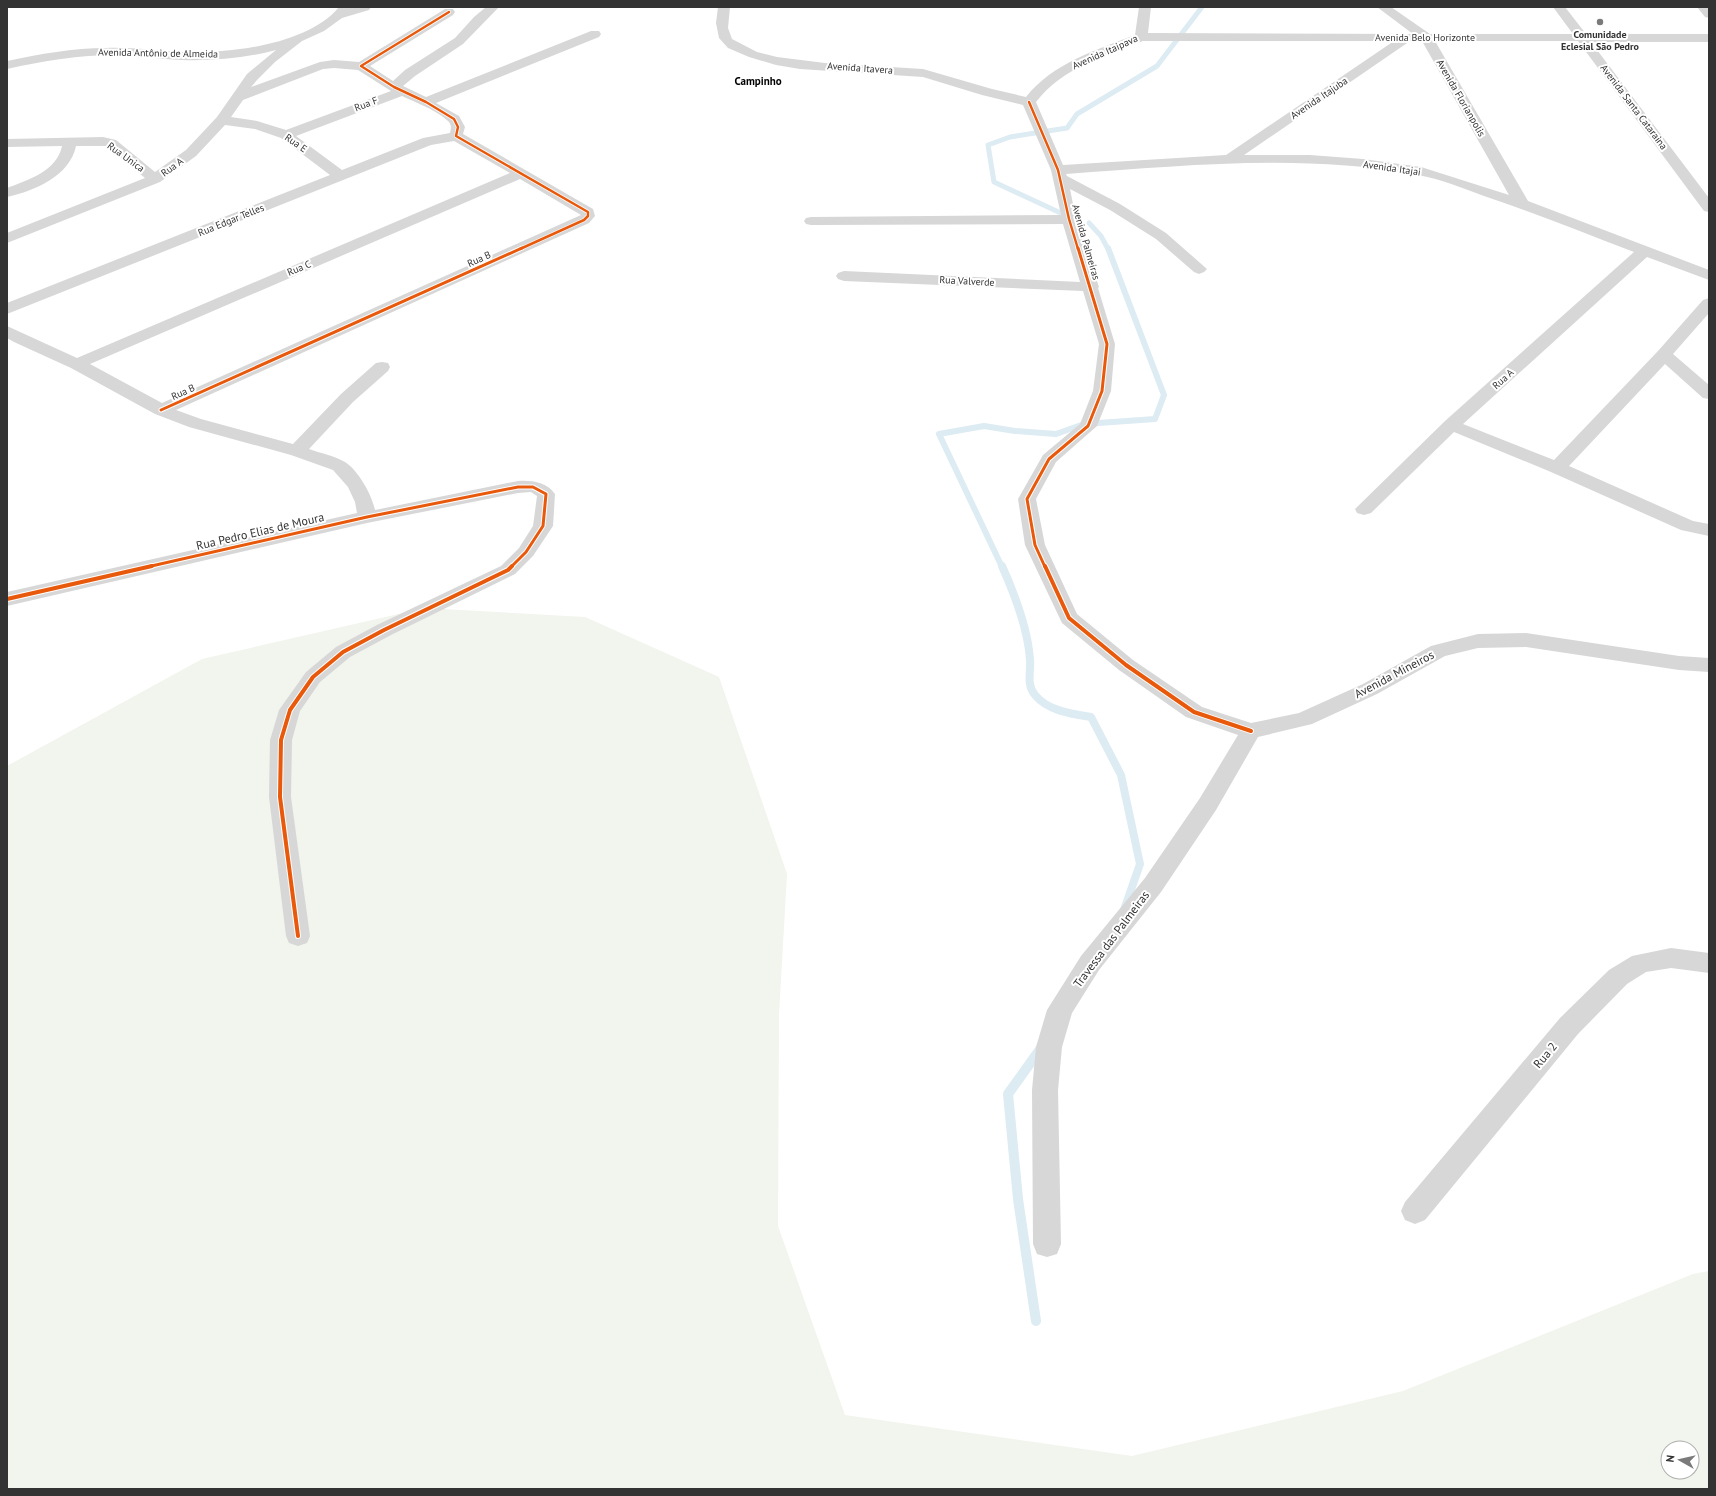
<svg xmlns="http://www.w3.org/2000/svg" width="1716" height="1496" viewBox="0 0 1716 1496" font-family="'PT Sans',sans-serif">
<style>
.green{fill:#f1f5ed;fill-rule:evenodd}
.lines{fill:none;stroke-linecap:round;stroke-linejoin:round}
.stream-far3{stroke:#ddebf3;stroke-width:5}
.stream-far2{stroke:#ddebf3;stroke-width:6}
.stream-far1{stroke:#ddebf3;stroke-width:8}
.stream{stroke:#ddebf3;stroke-width:10}
.minor{fill:#d7d7d7;fill-rule:evenodd}
.cycleway-far2-casing{stroke:#fff;stroke-width:4}
.cycleway-far1-casing{stroke:#fff;stroke-width:5}
.cycleway-casing{stroke:#fff;stroke-width:6}
.cycleway-far2{stroke:#e8590c;stroke-width:2.5}
.cycleway-far1{stroke:#e8590c;stroke-width:3}
.cycleway{stroke:#e8590c;stroke-width:4}
.poi-dot{fill:#7a7a7a;stroke:#fff;stroke-width:1.5}
.labels{text-anchor:middle;dominant-baseline:central;stroke-width:4;stroke-linejoin:round;paint-order:stroke}
.far-poi-label{font-size:10px;font-weight:bold;fill:#333;stroke:#fff}
.far-street-label{font-size:10px;fill:#333;stroke:#fff}
.far-neighbourhood-label{font-size:11px;font-weight:bold;fill:#000;stroke:#fff}
.street-label{font-size:12px;fill:#333;stroke:#fff}
</style>
<rect width="100%" height="100%" fill="#fff"/>
<path class="green" d="M425,608L585,617L719,677L787,874L779,1014L778,1226L845,1415L1132,1456L1403,1391L1693,1274L1709,1271V1489H7V766L202,659ZM1668,1448H1692V1472H1668Z"/>
<g class="lines">
<g class="stream-far3">
<polyline points="1065,215 994,182 988,145 1010,137 1067,128 1077,114 1157,66 1202,7"/>
<polyline points="1089,223 1101,236 1108,249"/>
</g>
<polyline class="stream-far2" points="1002,567 939,434 984,426 1015,431 1056,434 1084,424 1155,419 1164,395 1108,248"/>
<path class="stream-far1" d="M1002,566C1015,595 1028,628 1030,660C1031,673 1026,684 1035,695C1048,711 1072,714 1091,717L1121,775L1140,864L1124,910"/>
<polyline class="stream" points="1036,1321 1018,1199 1008,1094 1041,1048"/>
<g class="minor">
<path d="M339,7H371L369,10L342,18L324,31L302,41L275,62L257,80L251,87L320,62L334,60L359,62L445,9H453L455,12L453,15L370,66L393,81L405,70L455,38L474,17L486,7H499L463,44L415,76L403,86L426,97L591,31H599L601,34L599,37L436,103L459,116L465,127L463,134L593,209L595,216L589,223L176,410L201,419L293,444L341,394L376,363L382,362L388,363L390,367L388,371L353,402L309,449C320,453 335,456 345,462C358,470 372,495 375,510L518,481C531,480 547,482 555,494L553,526L533,556L515,574L391,635L350,657L320,682L300,711L292,740L291,797L310,936L307,943L298,946L289,943L286,936L269,797L270,740L279,710L306,672L336,647L377,625L501,566L519,548L533,526L537,496L531,492L518,493L367,523L7,606V592L357,513L355,502L348,487L333,470L291,455L189,427L155,414L71,368L14,342L7,338V326L77,358L510,173L454,141L431,145L7,314V303L330,175L281,138L255,129L225,125L196,156L160,182L7,243V233L145,178L106,146H76C70,176 34,191 7,197V188C28,180 57,171 62,146L7,147V139L103,137L116,140L155,172L186,150L217,117L247,74L276,50C246,58 213,61 182,60C160,59 138,56 116,55C79,55 43,61 7,69V61C40,54 73,48 106,48C132,47 157,51 182,52C228,54 308,45 339,7ZM334,68L358,70L391,91L286,130L257,121L231,117L243,100L323,69ZM402,96C415,102 438,111 448,121C452,125 451,128 450,133L423,138L342,170L296,136ZM520,179L581,215L162,403L90,364Z"/>
<path d="M718,7H730L728,28L732,39L757,52L777,57L825,63L923,69L992,89L1026,97C1053,63 1096,50 1135,35L1139,7H1151L1148,33L1413,34L1377,7H1391L1430,34H1573L1553,7H1565L1586,34H1709V42H1591L1709,198V212L1704,211L1578,41H1435L1528,201L1709,270V280L1647,257L1463,424L1554,460L1658,351L1703,300L1709,298V313L1673,354L1709,385V399L1703,398L1665,364L1569,466L1693,521L1709,524V536L1681,530L1551,472L1454,432L1371,513L1364,515L1357,513L1355,509L1445,421L1634,252C1584,233 1535,213 1484,196C1463,188 1440,179 1418,175C1302,153 1183,166 1066,174L1067,176L1120,204L1166,233L1207,269L1204,272L1199,274L1194,272L1156,239L1110,210L1070,189L1076,219L1099,287L1098,288L1115,344L1111,391L1097,426L1056,462L1036,499L1045,545L1077,614L1133,660L1202,707L1251,723L1299,713L1363,684L1431,646L1478,634L1526,633L1679,656L1709,658V672L1679,670L1526,647L1478,648L1445,656L1377,694L1312,724L1258,737L1216,810L1161,892L1099,970L1072,1013L1062,1047L1058,1090L1061,1244L1057,1254L1047,1257L1037,1254L1033,1244L1032,1090L1036,1047L1047,1010L1081,956L1145,878L1200,798L1238,735L1186,717L1119,670L1062,623L1025,545L1018,499L1043,455L1080,424L1093,391L1099,344L1083,291L844,281L838,279L836,276L838,273L844,271L1080,282L1063,224L811,225L806,224L804,221L806,218L811,217L1061,215L1051,170L1023,105L982,95L923,77L800,69L776,65L749,57L728,48L719,38L716,23ZM1143,41H1394L1226,155L1063,165L1036,102C1062,68 1104,56 1143,41ZM1410,41H1422L1509,195L1421,167L1363,159L1310,155H1244Z"/>
<polygon points="1697,7 1709,7 1709,18 1705,17"/>
<polygon points="1671,948 1709,953 1709,973 1671,968 1646,972 1627,984 1578,1034 1425,1220 1415,1224 1405,1220 1401,1211 1405,1202 1560,1018 1609,970 1632,956"/>
</g>
<defs>
<g id="cycleway-far2">
<polyline points="449,12 361,66 394,87 426,102 454,119 458,127 456,136 588,212 588,216 584,220 520,249"/>
<polyline points="1029,102 1058,170 1069,219 1078,249"/>
</g>
<g id="cycleway-far1">
<polyline points="161,410 522,248"/>
<polyline points="147,567 367,517 518,487 533,487 546,494 543,526 526,552 511,567"/>
<polyline points="1045,567 1035,545 1027,499 1049,459 1088,426 1102,391 1107,344 1078,248"/>
</g>
<g id="cycleway">
<polyline points="1045,566 1069,618 1126,665 1194,712 1251,731"/>
<polyline points="7,599 152,566"/>
<polyline points="298,936 280,797 281,740 290,710 313,677 343,652 384,630 508,570 512,566"/>
</g>
</defs>
<use href="#cycleway-far2" class="cycleway-far2-casing"/>
<use href="#cycleway-far1" class="cycleway-far1-casing"/>
<use href="#cycleway" class="cycleway-casing"/>
<use href="#cycleway-far2" class="cycleway-far2"/>
<use href="#cycleway-far1" class="cycleway-far1"/>
<use href="#cycleway" class="cycleway"/>
</g>
<circle class="poi-dot" cx="1600" cy="22" r="4"/>
<g class="labels">
<g class="far-poi-label">
<text x="1600" y="34">Comunidade<tspan x="1600" dy="12">Eclesial São Pedro</tspan></text>
</g>
<g class="far-street-label">
<text x="1425" y="37">Avenida Belo Horizonte</text>
<text transform="translate(1105 52) rotate(-24)">Avenida Itaipava</text>
<text transform="translate(158 53) rotate(1)">Avenida Antônio de Almeida</text>
<text transform="translate(860 68) rotate(4)">Avenida Itavera</text>
<text transform="translate(1319 98) rotate(-34)">Avenida Itajuba</text>
<text transform="translate(1461 98) rotate(60)">Avenida Florianpolis</text>
<text transform="translate(366 104) rotate(-21)">Rua F</text>
<text transform="translate(1634 107) rotate(53)">Avenida Santa Cataraina</text>
<text transform="translate(296 143) rotate(35)">Rua E</text>
<text transform="translate(126 157) rotate(36)">Rua Unica</text>
<text transform="translate(172 167) rotate(-36)">Rua A</text>
<text transform="translate(1392 168) rotate(8)">Avenida Itajai</text>
<text transform="translate(231 220) rotate(-22)">Rua Edgar Telles</text>
<text transform="translate(1086 242) rotate(74)">Avenida Palmeiras</text>
<text transform="translate(479 259) rotate(-24)">Rua B</text>
<text transform="translate(299 268) rotate(-23)">Rua C</text>
<text transform="translate(967 281) rotate(3)">Rua Valverde</text>
<text transform="translate(1503 379) rotate(-42)">Rua A</text>
<text transform="translate(183 392) rotate(-24)">Rua B</text>
</g>
<g class="far-neighbourhood-label">
<text x="758" y="81">Campinho</text>
</g>
<g class="street-label">
<text transform="translate(260 531) rotate(-13)">Rua Pedro Elias de Moura</text>
<text transform="translate(1394 674) rotate(-28)">Avenida Mineiros</text>
<text transform="translate(1111 939) rotate(-53)">Travessa das Palmeiras</text>
<text transform="translate(1545 1055) rotate(-50)">Rua 2</text>
</g>
</g>
<rect width="1716" height="1496" fill="none" stroke="#333333" stroke-width="16"/>
<g transform="translate(1680 1460) rotate(278)"><circle r="19" fill="#ffffff" stroke="#adadad"/>
<path d="M0-3L7 15L0 10L-7 15Z" fill="#7a7a7a"/>
<text y="-6" font-size="11" font-weight="bold" text-anchor="middle" fill="#333333">N</text>
</g>
</svg>
